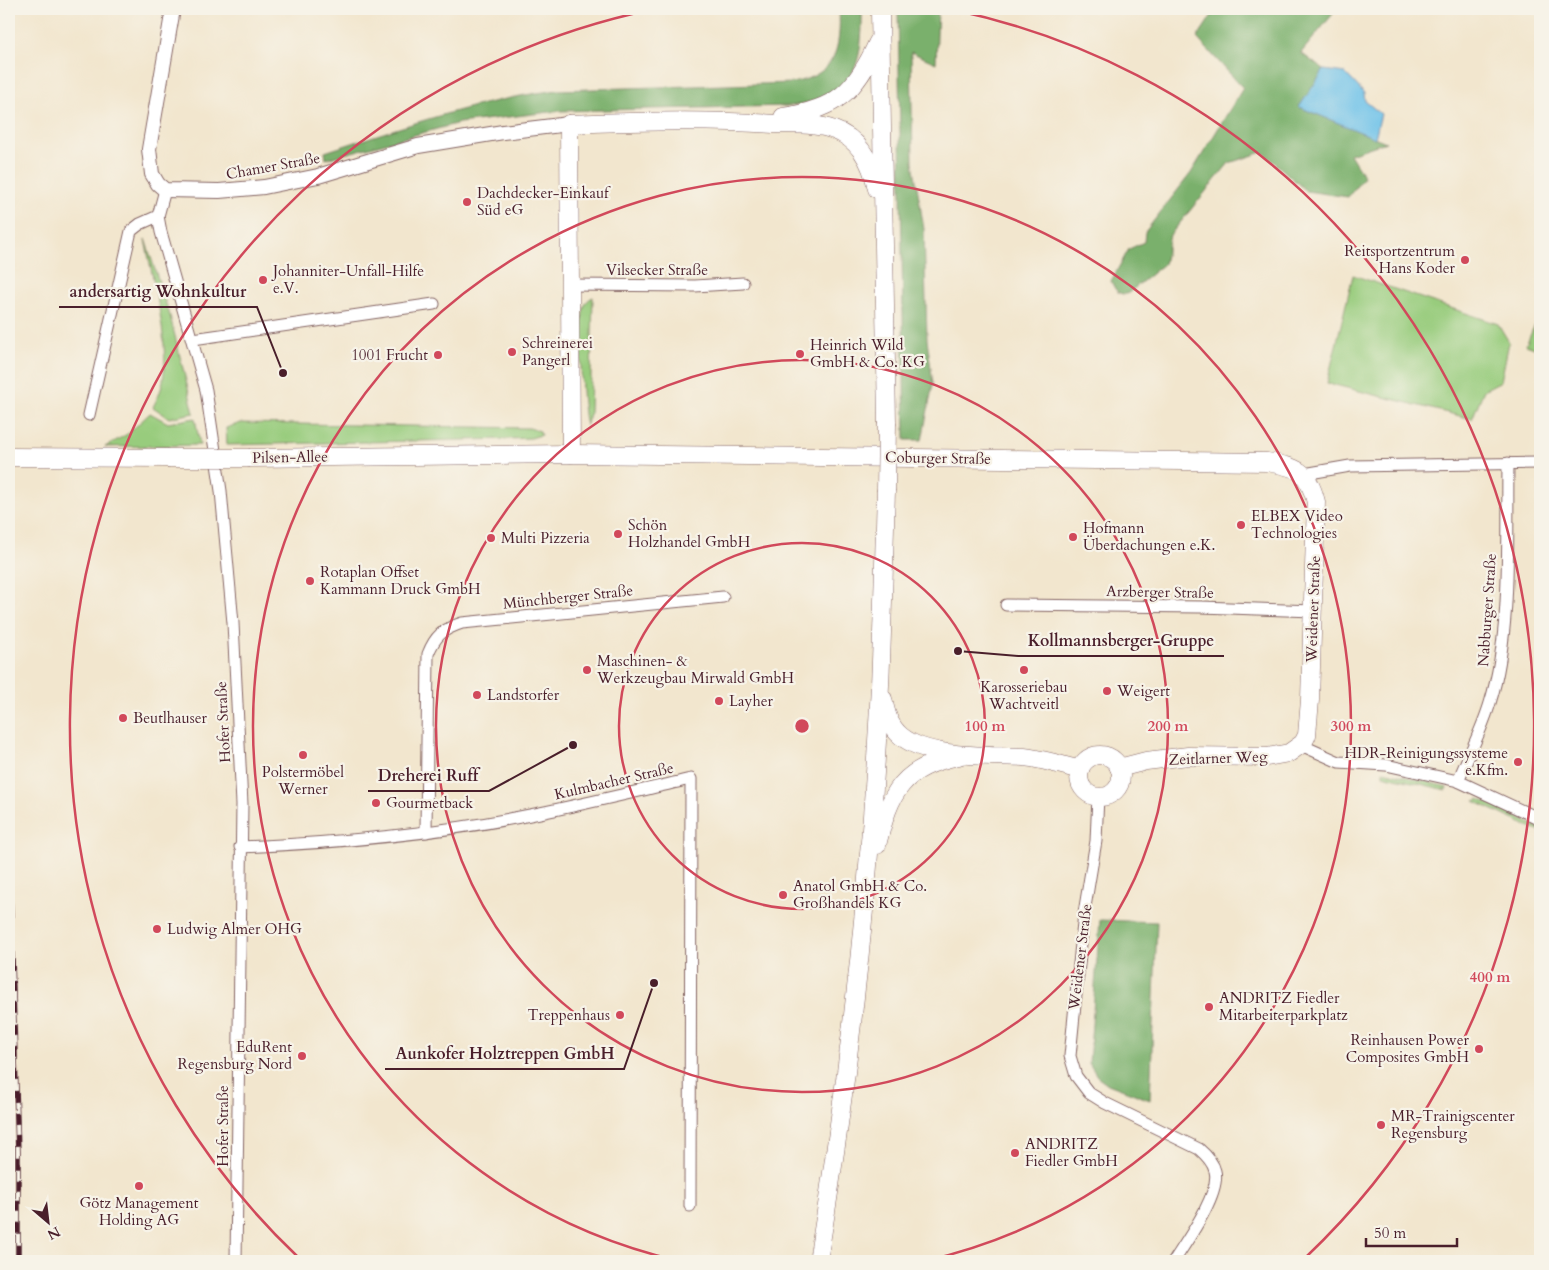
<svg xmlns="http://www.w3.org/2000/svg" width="1549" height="1270" viewBox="0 0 1549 1270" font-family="Cardo,serif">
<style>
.green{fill:#98cc7d;stroke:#717654}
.forest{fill:#7ab06c;stroke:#62684c}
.water{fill:#6cc1e9;stroke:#5b708a}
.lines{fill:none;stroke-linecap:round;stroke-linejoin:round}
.minor-casing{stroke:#856564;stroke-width:13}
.tertiary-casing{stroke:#856564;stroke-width:16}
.primary-casing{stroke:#856564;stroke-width:19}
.trunk-casing{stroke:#856564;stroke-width:19}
.minor{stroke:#fff;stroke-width:11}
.tertiary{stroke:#fff;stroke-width:14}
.primary{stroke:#fff;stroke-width:18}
.trunk{stroke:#fff;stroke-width:18}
.rail-casing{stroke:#4a1f2b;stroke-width:5.5}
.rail{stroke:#f7f3e8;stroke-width:4;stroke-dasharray:11;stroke-linecap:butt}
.primary-bridge-casing{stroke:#856564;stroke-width:19;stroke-linecap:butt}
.trunk-bridge-casing{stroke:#856564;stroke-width:19;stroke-linecap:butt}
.primary-bridge{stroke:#fff;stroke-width:18}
.trunk-bridge{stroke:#fff;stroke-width:18}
.ring{fill:none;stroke:#d1495b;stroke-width:2.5}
.poi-dot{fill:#d1495b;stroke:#f7f3e8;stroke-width:2}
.labels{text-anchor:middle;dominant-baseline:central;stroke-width:4.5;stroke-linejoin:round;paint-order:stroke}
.street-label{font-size:15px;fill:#4a1f2b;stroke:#f7f3e8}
.poi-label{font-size:15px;fill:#4a1f2b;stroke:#f7f3e8;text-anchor:start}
.centre{fill:#d1495b;stroke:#f7f3e8;stroke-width:2.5}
.ring-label{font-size:15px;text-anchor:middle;font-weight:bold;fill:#d1495b;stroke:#f7f3e8;stroke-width:4.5;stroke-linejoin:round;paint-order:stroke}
.leader{fill:none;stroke:#4a1f2b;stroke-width:2}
.callout-dot{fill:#4a1f2b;stroke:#f7f3e8;stroke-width:2}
.callout-label{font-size:16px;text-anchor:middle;font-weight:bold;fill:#4a1f2b;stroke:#f7f3e8;stroke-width:4.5;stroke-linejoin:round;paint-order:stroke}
</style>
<rect width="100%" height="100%" fill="#f7f3e8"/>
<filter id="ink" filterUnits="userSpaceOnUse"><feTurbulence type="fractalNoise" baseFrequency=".02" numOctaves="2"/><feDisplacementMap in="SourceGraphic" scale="10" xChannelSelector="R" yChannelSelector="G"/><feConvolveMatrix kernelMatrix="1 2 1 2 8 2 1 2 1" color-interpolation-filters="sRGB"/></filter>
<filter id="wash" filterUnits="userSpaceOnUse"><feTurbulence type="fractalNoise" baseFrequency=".0096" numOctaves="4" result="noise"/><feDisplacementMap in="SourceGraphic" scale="20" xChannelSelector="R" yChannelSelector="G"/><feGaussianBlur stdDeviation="1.12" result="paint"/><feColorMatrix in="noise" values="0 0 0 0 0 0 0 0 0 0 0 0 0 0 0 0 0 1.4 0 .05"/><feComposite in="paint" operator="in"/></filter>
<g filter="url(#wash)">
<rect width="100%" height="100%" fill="#f2e6ce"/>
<g class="green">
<path d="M145,239L170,316L194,413L169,418L153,407C156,401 159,395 161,389C173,351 152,279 145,239Z"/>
<polygon points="1353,275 1498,324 1509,342 1501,381 1484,390 1472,419 1327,383"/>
<path d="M593,297L590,414L586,426C581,406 578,323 585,305C587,301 589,299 593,297Z"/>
<polygon points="1540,313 1540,350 1526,345"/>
<polygon points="150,413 168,423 195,418 200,445 105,447 129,433"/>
<polygon points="241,423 529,428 540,431 541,435 531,438 509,439 227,445 226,428"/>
<polygon points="1383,771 1447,787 1446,790 1383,775"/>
<polygon points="1479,799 1540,828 1540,832 1474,801"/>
</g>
<g class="forest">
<path d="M839,9H862C863,69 854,96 790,106L558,111L459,123L326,159L325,152C402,127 479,100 558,90L792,83C836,74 841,50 839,9Z"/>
<polygon points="898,9 938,9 936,63 911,52 913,162 924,229 927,339 933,384 922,440 905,440"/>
<path d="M1216,9H1337L1301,53L1324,70L1299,107L1386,142L1350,154L1364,177L1348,197L1306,191L1263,152L1229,163L1170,235L1164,264L1127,294C1117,295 1115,289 1111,281L1129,249L1144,242L1145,232L1191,173L1243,88L1197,38Z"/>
<polygon points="1100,920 1157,922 1150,1100 1108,1084 1097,1076 1089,1063"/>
</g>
<polygon class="water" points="1324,70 1345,73 1364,93 1365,101 1381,114 1375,138 1299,107"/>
</g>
<g filter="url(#ink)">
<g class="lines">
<defs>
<g id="minor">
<polyline points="165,190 158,216 161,232 206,390 221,491 233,623 242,804 236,1261"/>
<polyline points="571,285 695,286 743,283"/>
<polyline points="193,339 434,304"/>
<polyline points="89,415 131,231 140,224 158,216"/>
<polyline points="1304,474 1350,466 1540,463"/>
<polyline points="1006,605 1201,607 1314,611"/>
<polyline points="1301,745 1339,762 1386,765 1458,781 1540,819"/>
<path d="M1458,781C1468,756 1482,730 1490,703C1512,633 1507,537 1508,463"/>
<path d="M1098,796L1096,841L1084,913L1070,1056L1076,1076L1089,1093L1105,1103L1199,1149C1206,1155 1213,1162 1215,1171C1221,1193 1186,1242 1174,1261"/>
<path d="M426,832L428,654C435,636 443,629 462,623L723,597"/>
<path d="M240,847C334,843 427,835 520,817C577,806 634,792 691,779L690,1206"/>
</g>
<polyline id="tertiary" points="173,9 149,149 152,174 158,184 165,190 219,191 264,187 318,176 418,146 503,132 569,124"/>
<g id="primary">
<polyline points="569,124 571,454"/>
<polyline points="9,457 167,458"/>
<path d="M250,458L571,454L1267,462C1297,467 1308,470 1316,502L1310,700L1307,735L1303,743L1289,753L1267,757L1188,756L1146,761L1119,768"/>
<circle cx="1100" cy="776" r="21"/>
</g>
<g id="trunk">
<polyline points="880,9 887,423"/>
<path d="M783,117C837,109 856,91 878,42"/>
<path d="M569,124C637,121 706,119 774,124C794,125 816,123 834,130C860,139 872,164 877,189"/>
<path d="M883,699C886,713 889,726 901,736C929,759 989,755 1024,757C1043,759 1061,765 1080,770"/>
<path d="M877,845C890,792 902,767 959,756"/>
<path d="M818,1261C850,1071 871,878 880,685C883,621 884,556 886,491"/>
</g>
</defs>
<use href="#minor" class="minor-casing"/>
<use href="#tertiary" class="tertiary-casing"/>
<use href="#primary" class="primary-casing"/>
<use href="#trunk" class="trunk-casing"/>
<use href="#minor" class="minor"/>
<use href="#tertiary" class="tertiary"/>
<use href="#primary" class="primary"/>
<use href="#trunk" class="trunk"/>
<defs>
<polyline id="rail" points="9,860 18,1153 18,1261"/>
</defs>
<use href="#rail" class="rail-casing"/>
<use href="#rail" class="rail"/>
<defs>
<polyline id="primary-bridge" points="167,458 250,458"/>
<polyline id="trunk-bridge" points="886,491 887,423"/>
</defs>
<use href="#primary-bridge" class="primary-bridge-casing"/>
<use href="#trunk-bridge" class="trunk-bridge-casing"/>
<use href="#primary-bridge" class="primary-bridge"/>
<use href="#trunk-bridge" class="trunk-bridge"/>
</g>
</g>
<g class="ring">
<circle cx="802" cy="726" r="183"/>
<circle cx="802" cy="726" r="366"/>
<path d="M679 1261A549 549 0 1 1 925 1261"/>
<path d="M298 1257A732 732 0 0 1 650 10M954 10A732 732 0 0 1 1306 1257"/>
</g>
<g class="poi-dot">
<circle cx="467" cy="202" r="5"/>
<circle cx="1465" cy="260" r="5"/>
<circle cx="263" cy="280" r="5"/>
<circle cx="512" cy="352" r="5"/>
<circle cx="800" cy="354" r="5"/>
<circle cx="438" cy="355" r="5"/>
<circle cx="1241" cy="525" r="5"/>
<circle cx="618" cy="534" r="5"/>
<circle cx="1073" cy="537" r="5"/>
<circle cx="491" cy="538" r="5"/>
<circle cx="310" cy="581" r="5"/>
<circle cx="587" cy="670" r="5"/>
<circle cx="1024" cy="670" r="5"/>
<circle cx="1107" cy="691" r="5"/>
<circle cx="477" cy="695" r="5"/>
<circle cx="719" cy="701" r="5"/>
<circle cx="123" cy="718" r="5"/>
<circle cx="303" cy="755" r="5"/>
<circle cx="1518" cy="762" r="5"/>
<circle cx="376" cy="803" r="5"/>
<circle cx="783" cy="895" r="5"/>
<circle cx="157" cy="929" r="5"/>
<circle cx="1209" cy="1007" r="5"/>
<circle cx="620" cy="1015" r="5"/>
<circle cx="1479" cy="1049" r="5"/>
<circle cx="302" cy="1056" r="5"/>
<circle cx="1381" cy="1125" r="5"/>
<circle cx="1015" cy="1153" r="5"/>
<circle cx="139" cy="1186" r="5"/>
</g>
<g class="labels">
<g class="street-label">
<text transform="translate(273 166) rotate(-10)">Chamer Straße</text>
<text x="657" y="270">Vilsecker Straße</text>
<text transform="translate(290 457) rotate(-1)">Pilsen-Allee</text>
<text transform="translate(938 458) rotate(1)">Coburger Straße</text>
<text transform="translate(1160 592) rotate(1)">Arzberger Straße</text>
<text transform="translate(568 597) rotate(-6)">Münchberger Straße</text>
<text transform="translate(1313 609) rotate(-88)">Weidener Straße</text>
<text transform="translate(1487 610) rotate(-86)">Nabburger Straße</text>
<text transform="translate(223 722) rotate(-93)">Hofer Straße</text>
<text transform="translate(1218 758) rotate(-2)">Zeitlarner Weg</text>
<text transform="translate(614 781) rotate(-13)">Kulmbacher Straße</text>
<text transform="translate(1080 957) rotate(-83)">Weidener Straße</text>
<text transform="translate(223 1126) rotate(-90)">Hofer Straße</text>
</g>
<g class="poi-label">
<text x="477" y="193">Dachdecker-Einkauf<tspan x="477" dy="17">Süd eG</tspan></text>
<text x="1455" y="251" text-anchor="end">Reitsportzentrum<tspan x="1455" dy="17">Hans Koder</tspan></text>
<text x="273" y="271">Johanniter-Unfall-Hilfe<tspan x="273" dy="17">e.V.</tspan></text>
<text x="522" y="343">Schreinerei<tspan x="522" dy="17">Pangerl</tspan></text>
<text x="810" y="345">Heinrich Wild<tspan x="810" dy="17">GmbH &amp; Co. KG</tspan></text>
<text x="428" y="355" text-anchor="end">1001 Frucht</text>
<text x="1251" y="516">ELBEX Video<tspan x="1251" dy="17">Technologies</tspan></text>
<text x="628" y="525">Schön<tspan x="628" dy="17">Holzhandel GmbH</tspan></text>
<text x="1083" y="528">Hofmann<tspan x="1083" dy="17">Überdachungen e.K.</tspan></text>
<text x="501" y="538">Multi Pizzeria</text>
<text x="320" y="572">Rotaplan Offset<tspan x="320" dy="17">Kammann Druck GmbH</tspan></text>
<text x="597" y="661">Maschinen- &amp;<tspan x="597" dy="17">Werkzeugbau Mirwald GmbH</tspan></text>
<text x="1024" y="687" text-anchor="middle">Karosseriebau<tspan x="1024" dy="17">Wachtveitl</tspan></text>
<text x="1117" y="691">Weigert</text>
<text x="487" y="695">Landstorfer</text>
<text x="729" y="701">Layher</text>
<text x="133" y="718">Beutlhauser</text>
<text x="1508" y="753" text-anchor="end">HDR-Reinigungssysteme<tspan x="1508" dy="17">e.Kfm.</tspan></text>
<text x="303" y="772" text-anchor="middle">Polstermöbel<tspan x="303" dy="17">Werner</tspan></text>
<text x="386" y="803">Gourmetback</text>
<text x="793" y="886">Anatol GmbH &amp; Co.<tspan x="793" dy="17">Großhandels KG</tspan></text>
<text x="167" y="929">Ludwig Almer OHG</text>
<text x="1219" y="998">ANDRITZ Fiedler<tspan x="1219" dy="17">Mitarbeiterparkplatz</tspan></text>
<text x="610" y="1015" text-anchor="end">Treppenhaus</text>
<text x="1469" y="1040" text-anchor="end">Reinhausen Power<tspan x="1469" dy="17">Composites GmbH</tspan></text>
<text x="292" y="1047" text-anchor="end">EduRent<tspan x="292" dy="17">Regensburg Nord</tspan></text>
<text x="1391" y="1116">MR-Trainigscenter<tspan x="1391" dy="17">Regensburg</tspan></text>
<text x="1025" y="1144">ANDRITZ<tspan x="1025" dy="17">Fiedler GmbH</tspan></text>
<text x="139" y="1203" text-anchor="middle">Götz Management<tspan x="139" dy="17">Holding AG</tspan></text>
</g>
</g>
<circle cx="802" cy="726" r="8" class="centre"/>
<g class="ring-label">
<text x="985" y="731">100 m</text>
<text x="1168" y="731">200 m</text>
<text x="1351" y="731">300 m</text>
<text x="1490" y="982">400 m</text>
</g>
<path class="leader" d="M283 373L257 307H59M958 651L1018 656H1224M573 745L489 791H368M654 983L624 1069H385"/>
<g class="callout-dot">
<circle cx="283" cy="373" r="5"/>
<circle cx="958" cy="651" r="5"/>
<circle cx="573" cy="745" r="5"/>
<circle cx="654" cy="983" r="5"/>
</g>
<g class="callout-label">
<text x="158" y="297">andersartig Wohnkultur</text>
<text x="1121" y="646">Kollmannsberger-Gruppe</text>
<text x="428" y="781">Dreherei Ruff</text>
<text x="505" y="1059">Aunkofer Holztreppen GmbH</text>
</g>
<rect width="1549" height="1270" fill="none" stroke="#f7f3e8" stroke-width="30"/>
<g transform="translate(48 1222) rotate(152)" stroke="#f7f3e8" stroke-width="4" paint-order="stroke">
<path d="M0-4L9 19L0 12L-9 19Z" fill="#4a1f2b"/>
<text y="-8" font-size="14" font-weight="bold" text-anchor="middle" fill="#4a1f2b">N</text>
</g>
<path d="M1366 1238v8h91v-8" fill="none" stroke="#4a1f2b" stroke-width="2.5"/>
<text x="1374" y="1238" font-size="15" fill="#4a1f2b" stroke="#f7f3e8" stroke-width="4" paint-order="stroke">50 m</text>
</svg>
